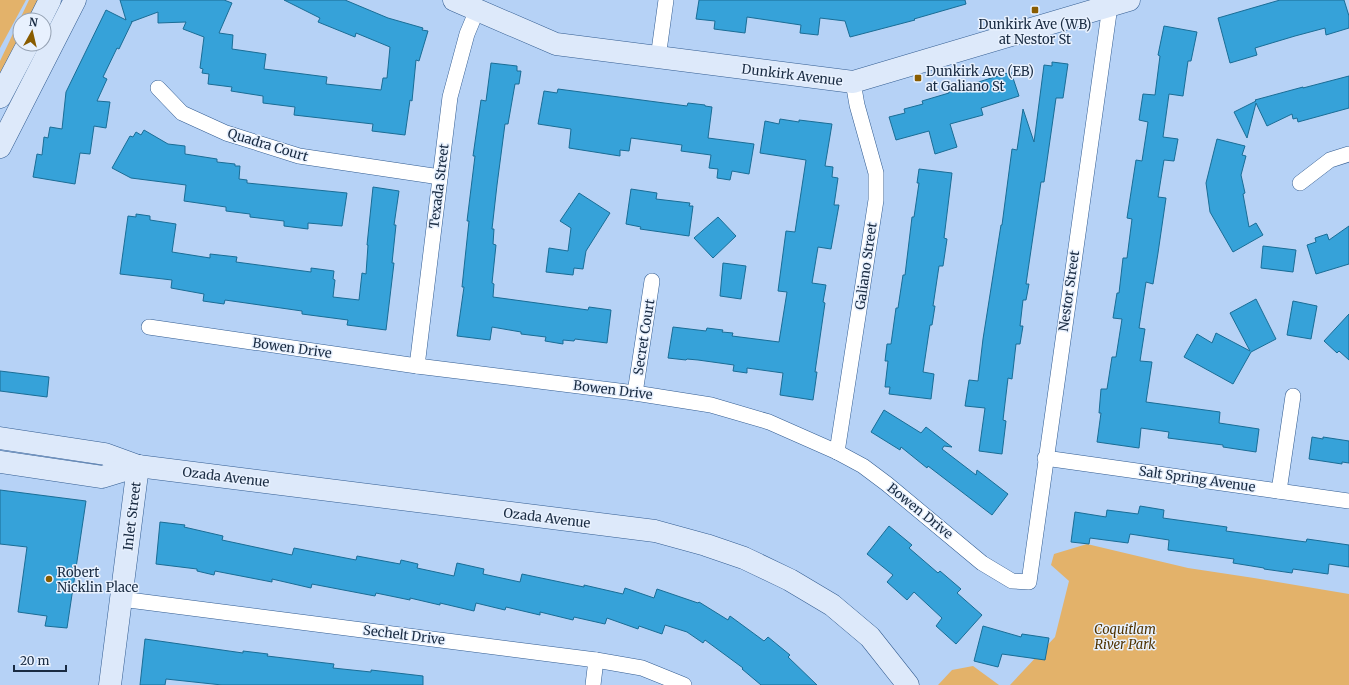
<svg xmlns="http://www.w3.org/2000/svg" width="1349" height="685" viewBox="0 0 1349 685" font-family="Merriweather,serif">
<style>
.green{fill:#e3b26a}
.building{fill:#36a2d9;stroke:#1a6d96}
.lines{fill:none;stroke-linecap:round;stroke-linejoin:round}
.street-casing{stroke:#325c91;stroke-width:16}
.secondary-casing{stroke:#325c91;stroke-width:23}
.street{stroke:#fff;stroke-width:15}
.secondary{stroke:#dde9fa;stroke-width:22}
.poi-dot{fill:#895c00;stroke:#e8f1fe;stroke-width:1.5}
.labels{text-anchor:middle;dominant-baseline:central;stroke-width:3;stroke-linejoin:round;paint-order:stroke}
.poi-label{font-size:13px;fill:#192b42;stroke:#e8f1fe;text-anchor:start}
.street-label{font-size:13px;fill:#192b42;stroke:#e8f1fe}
.park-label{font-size:13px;font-style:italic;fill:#503300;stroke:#e8f1fe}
</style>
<rect width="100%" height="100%" fill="#b6d2f6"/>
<g class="green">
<polygon points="0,0 26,0 0,48"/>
<polygon points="29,0 42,0 32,20 20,20 20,44 0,82 0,61"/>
<polygon points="1087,544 1188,568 1254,578 1349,594 1349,685 1010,685 1055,637 1069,581 1051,565 1054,554"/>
<polygon points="973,666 999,685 938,685 952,670"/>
</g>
<g class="building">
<polygon points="120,0 224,0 232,3 219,33 233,35 232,49 266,54 264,69 327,77 326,84 381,90 383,78 387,78 390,47 356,33 355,37 318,22 320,18 284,0 345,0 388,18 423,28 422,30 428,31 419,61 416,60 412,101 410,100 405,135 372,131 373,124 294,115 295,107 263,103 263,96 231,91 232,87 208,84 209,74 202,73 203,69 200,68 204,37 183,29 186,22 158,23 158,12 131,22 132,22 119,49 117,48 103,77 107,79 97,101 110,102 106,128 94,126 90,154 80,153 75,184 33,177 37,154 42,155 44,137 48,138 50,127 62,129 66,92 106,10 126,20"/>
<polygon points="699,0 965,0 966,4 914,19 915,20 850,37 845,21 820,18 818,35 800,33 801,25 747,17 745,33 714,29 715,21 696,19"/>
<polygon points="1280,0 1344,0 1349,16 1349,28 1326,35 1325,28 1295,36 1255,48 1257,55 1230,63 1218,18"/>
<polygon points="1164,26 1197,32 1191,61 1188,61 1183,96 1169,94 1163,137 1178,139 1174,161 1164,160 1158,197 1166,198 1158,253 1153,284 1146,282 1139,328 1145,329 1140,361 1152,362 1146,402 1220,412 1219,423 1259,429 1256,452 1223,447 1223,445 1168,438 1169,432 1141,428 1139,448 1097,442 1101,413 1099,413 1101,389 1107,389 1112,357 1116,357 1122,319 1113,318 1117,293 1119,293 1123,258 1127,258 1132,219 1127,218 1136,160 1142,161 1148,122 1139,120 1143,94 1155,95 1160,56 1158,55"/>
<polygon points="1052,62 1068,64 1063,98 1056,98 1044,182 1041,182 1026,284 1029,284 1026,300 1023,300 1020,326 1023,326 1020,344 1016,344 1012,379 1008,378 1003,420 1006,421 1002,454 979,451 985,408 965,406 969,380 978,381 983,339 1001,225 1002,225 1012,149 1017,150 1023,109 1034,142 1044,65 1052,66"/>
<polygon points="491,63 517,66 517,71 521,71 519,84 515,84 508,124 505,124 497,185 492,229 494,229 493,244 496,245 492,283 494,284 493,297 588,310 589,307 611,310 607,343 575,339 574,341 563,340 563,344 545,341 546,337 521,334 521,332 492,327 490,340 457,336 464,287 462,287 469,221 467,221 475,156 473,156 481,100 486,101"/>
<polygon points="1011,72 1019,96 981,108 983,115 950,124 957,147 935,154 929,131 896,140 889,117 905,113 904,109 923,104 922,101 949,93 949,91"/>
<polygon points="1349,76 1349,108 1298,122 1297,118 1293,119 1292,114 1267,126 1256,103 1247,138 1234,112 1256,101 1255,100 1303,87 1303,88"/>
<polygon points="558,89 687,106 688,103 705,105 705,106 712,107 708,138 754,144 749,174 732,171 730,180 717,178 718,169 709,168 711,155 681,151 682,145 631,138 629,151 620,150 620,156 569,148 571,129 538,124 544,91 557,93"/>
<polygon points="780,119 799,122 799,120 832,124 825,166 833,167 832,177 838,178 834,205 839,205 831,249 818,247 812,283 826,285 823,302 825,303 815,372 817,372 813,400 780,395 783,373 747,368 747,373 733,371 734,365 698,360 687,359 686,360 668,358 673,327 706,331 707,328 723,330 722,332 733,333 732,336 779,342 787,292 778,291 786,231 795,232 806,160 760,153 765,121 779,124"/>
<polygon points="144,130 168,144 185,146 185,154 217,159 217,162 235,164 235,166 240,166 239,179 247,180 247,183 347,193 342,226 308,223 308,229 284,226 284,221 250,217 250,214 226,211 226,207 184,201 186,185 131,178 112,168 130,136 133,137 136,132 141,135"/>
<polygon points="1217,139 1245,146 1242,155 1246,156 1241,175 1245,193 1243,194 1249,227 1256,223 1263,235 1233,252 1210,212 1206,183"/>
<polygon points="919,169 952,173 944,238 947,239 943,266 939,266 933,306 935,306 932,325 930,325 923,372 934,374 931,399 889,394 890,387 885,387 888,361 885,361 887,344 891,344 896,308 898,308 903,275 905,275 912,217 914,217 919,183 917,183"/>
<polygon points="373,187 399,191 394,225 396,225 392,263 394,263 386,330 347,325 348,320 302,314 302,311 225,300 224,304 203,301 204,294 171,288 172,280 120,274 128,216 136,217 136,214 150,216 150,220 176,224 172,252 210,258 210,254 237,257 236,262 311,272 311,268 334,271 333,279 335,280 333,297 359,300 362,273 366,274 368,245 367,245"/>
<polygon points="631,189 657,193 656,199 690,203 689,206 693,206 689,236 640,229 641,227 626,224"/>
<polygon points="579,193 610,213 586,251 583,269 574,268 573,275 546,272 549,248 568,251 571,228 560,221"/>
<polygon points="718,217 736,236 713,258 694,238"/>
<polygon points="1349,226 1349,264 1316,274 1307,245 1316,242 1315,238 1327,234 1329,240"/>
<polygon points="1263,246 1296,250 1293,272 1261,268"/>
<polygon points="723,263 746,266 741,299 720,296"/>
<polygon points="1256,299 1276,339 1251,352 1233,384 1184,357 1197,334 1212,343 1216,333 1250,351 1230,313"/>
<polygon points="1293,301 1317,306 1311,339 1287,335"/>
<polygon points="1349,314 1349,360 1339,351 1337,353 1324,341"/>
<polygon points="0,371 49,377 47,397 0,391"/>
<polygon points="884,410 921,433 926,427 952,447 944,446 942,449 976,475 977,470 1008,494 992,515 928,466 927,468 901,447 900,450 871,432"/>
<polygon points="1312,437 1323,439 1323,437 1349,441 1349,463 1342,462 1342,464 1309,459"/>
<polygon points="0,490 86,501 67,628 45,626 47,616 18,612 27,547 0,544"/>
<polygon points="1140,506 1164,510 1163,518 1227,527 1226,531 1306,542 1307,539 1349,545 1349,567 1329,564 1328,574 1293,569 1292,573 1264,569 1264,568 1233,563 1234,559 1168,550 1169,540 1130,534 1128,543 1090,538 1089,544 1071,542 1075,512 1106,517 1107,510 1138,514"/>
<polygon points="160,522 185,525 184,527 223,536 222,540 292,555 294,548 356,560 357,556 400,564 401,560 418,564 417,568 454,576 457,563 484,569 483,574 520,582 522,574 584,587 584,585 623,594 625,588 654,598 657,589 698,603 699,602 728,620 730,616 764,641 768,637 790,655 788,657 817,685 761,685 742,669 743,668 705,640 703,643 687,632 665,625 662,634 639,626 638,629 607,618 605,624 574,617 573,620 540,612 540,615 506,607 505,610 476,603 474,611 440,603 440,605 410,598 410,600 376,593 375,596 312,584 311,588 272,579 272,582 215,571 214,575 197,571 197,569 156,564"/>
<polygon points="889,526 912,545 909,548 938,573 940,571 961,589 957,593 982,615 956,644 936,626 942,618 914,592 907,600 887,582 893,575 867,554"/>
<polygon points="983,626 1021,637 1022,634 1049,638 1045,660 1002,654 998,667 974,661"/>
<polygon points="145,639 243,653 243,651 268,654 267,656 334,664 333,668 371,672 371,670 423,676 423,685 222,685 166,679 165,685 140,685"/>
</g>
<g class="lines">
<defs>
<g id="street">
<polyline points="658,58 666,0"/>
<polyline points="158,88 182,113 226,133 299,156 440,177"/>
<polyline points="1300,183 1330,160 1349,154"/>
<polyline points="149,327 417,366 635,393 711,405 769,422 837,452 863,466 887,484 982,563 1012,581 1029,582 1110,6"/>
<polyline points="417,366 450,97 467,34 477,10"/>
<polyline points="635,393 652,281"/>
<polyline points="837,452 876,200 876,173 857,105 853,82"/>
<polyline points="1045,458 1349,501"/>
<polyline points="1279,491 1293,396"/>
<polyline points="121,599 596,660 642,668 684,685"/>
<polyline points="593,685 596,660"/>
</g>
<g id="secondary">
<polyline points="454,0 556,44 853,82 1129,0"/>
<polyline points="40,20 50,0"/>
<polyline points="0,97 28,44"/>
<polyline points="0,147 75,0"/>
<polyline points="0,438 105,454 138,466 655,531 706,545 744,558 790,580 832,605 870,637 908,685"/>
<polyline points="0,462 102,477 138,466"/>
<polyline points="110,685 138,466"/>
</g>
</defs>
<use href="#street" class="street-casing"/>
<use href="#secondary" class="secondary-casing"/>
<use href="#street" class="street"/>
<use href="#secondary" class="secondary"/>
</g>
<g class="poi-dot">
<rect x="1031" y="6" width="8" height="8" rx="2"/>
<rect x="914" y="74" width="8" height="8" rx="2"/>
<circle cx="49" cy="579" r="4"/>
</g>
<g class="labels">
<g class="poi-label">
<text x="1035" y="24" text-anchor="middle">Dunkirk Ave (WB)<tspan x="1035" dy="15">at Nestor St</tspan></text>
<text x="926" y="71">Dunkirk Ave (EB)<tspan x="926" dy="15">at Galiano St</tspan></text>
<text x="57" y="572">Robert<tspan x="57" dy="15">Nicklin Place</tspan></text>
</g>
<g class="street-label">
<text transform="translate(792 75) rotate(7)">Dunkirk Avenue</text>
<text transform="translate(268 145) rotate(17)">Quadra Court</text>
<text transform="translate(439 186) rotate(-83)">Texada Street</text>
<text transform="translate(866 266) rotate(-82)">Galiano Street</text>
<text transform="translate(1069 291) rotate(-82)">Nestor Street</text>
<text transform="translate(644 337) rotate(-81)">Secret Court</text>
<text transform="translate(292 348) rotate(8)">Bowen Drive</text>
<text transform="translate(613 390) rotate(7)">Bowen Drive</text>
<text transform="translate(226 477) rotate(7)">Ozada Avenue</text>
<text transform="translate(1197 479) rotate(8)">Salt Spring Avenue</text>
<text transform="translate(920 511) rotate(39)">Bowen Drive</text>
<text transform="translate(132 516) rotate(-83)">Inlet Street</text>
<text transform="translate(547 518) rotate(7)">Ozada Avenue</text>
<text transform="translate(404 635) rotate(7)">Sechelt Drive</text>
</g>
<g class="park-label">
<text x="1125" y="629">Coquitlam<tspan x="1125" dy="15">River Park</tspan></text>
</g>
</g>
<g transform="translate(32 32) rotate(8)"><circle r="19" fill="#e8f1fe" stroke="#95a2b3"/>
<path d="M0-3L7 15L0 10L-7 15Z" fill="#895c00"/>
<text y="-6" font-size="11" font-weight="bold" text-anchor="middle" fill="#192b42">N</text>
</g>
<path d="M14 665v6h52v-6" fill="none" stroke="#192b42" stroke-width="2"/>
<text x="20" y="665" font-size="12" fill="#192b42" stroke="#e8f1fe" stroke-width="3" paint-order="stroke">20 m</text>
</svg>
